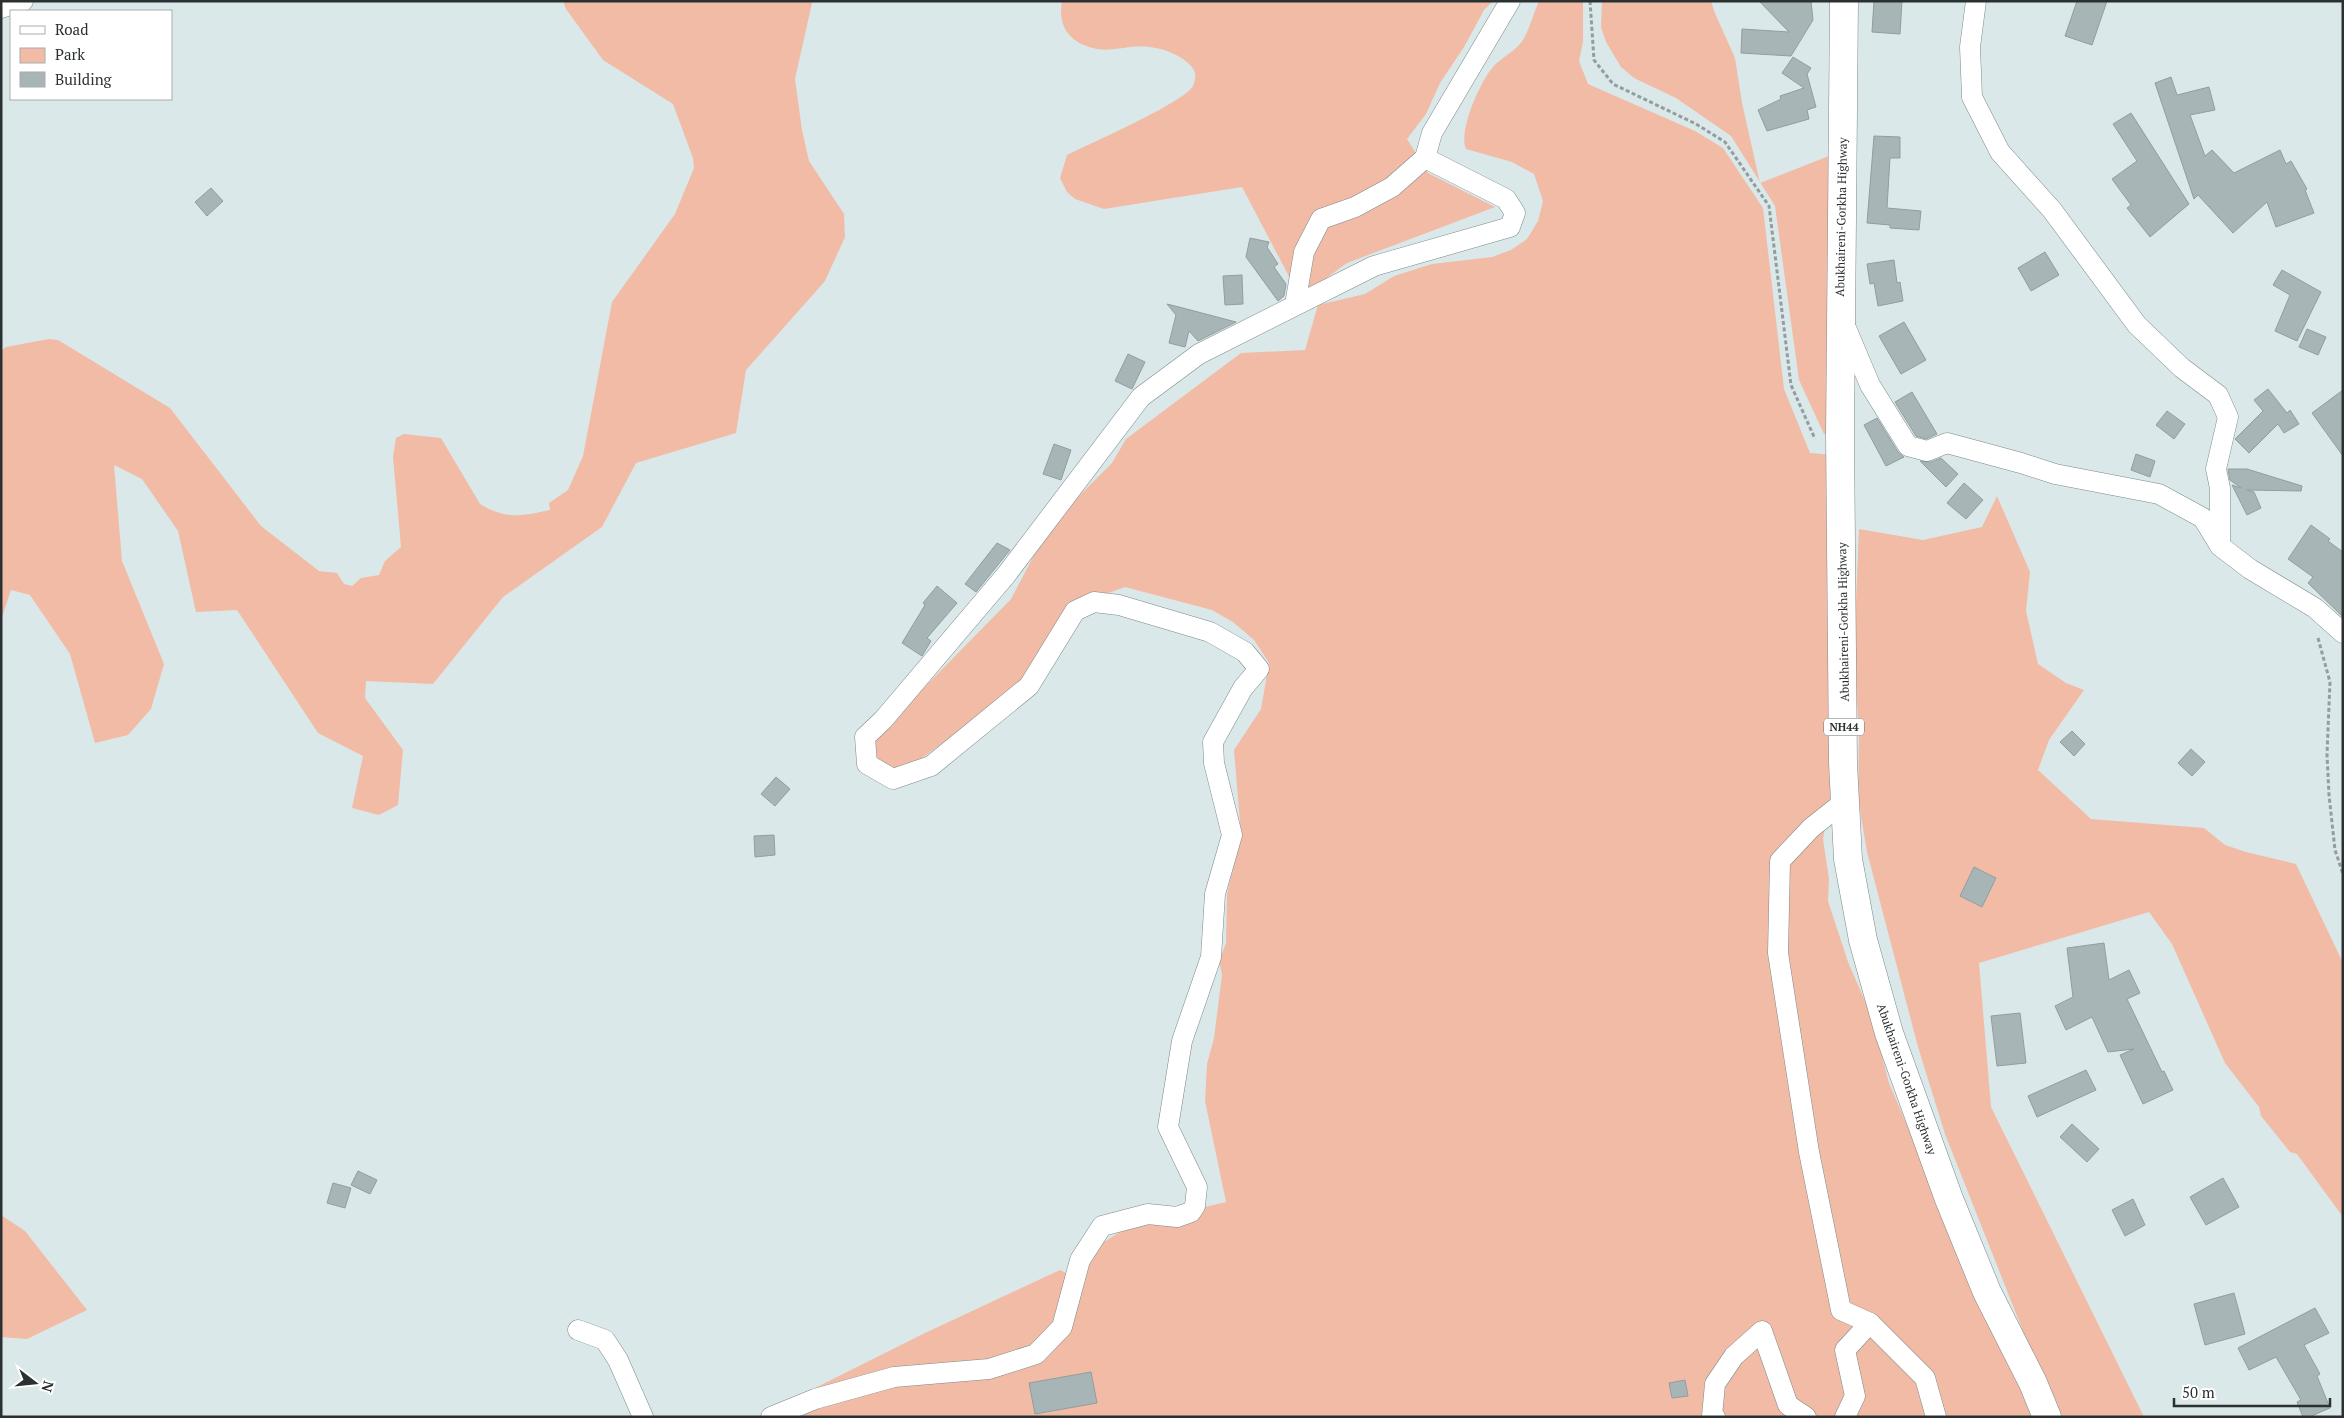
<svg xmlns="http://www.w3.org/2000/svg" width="2344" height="1418" viewBox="0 0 2344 1418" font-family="'PT Serif',serif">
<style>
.green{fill:#f2bba6}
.building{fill:#a8b5b6;stroke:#919e9f}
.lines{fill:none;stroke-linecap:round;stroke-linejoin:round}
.minor-casing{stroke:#7c8989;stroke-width:21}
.primary-casing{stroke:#7c8989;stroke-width:29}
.path{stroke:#939d9e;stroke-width:3;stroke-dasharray:4 2.5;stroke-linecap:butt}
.minor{stroke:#fff;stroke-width:20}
.primary{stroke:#fff;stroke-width:28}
.labels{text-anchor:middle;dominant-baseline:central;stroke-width:4.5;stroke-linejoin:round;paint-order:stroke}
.shield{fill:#fff;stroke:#6b6e6f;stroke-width:1}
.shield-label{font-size:11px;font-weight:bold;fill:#2b3031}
.street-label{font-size:12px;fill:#2b3031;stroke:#fff}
</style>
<rect width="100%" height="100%" fill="#dae8e9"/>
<g class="green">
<path d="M563,1H811L812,3L795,79L802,130L809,161L844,214L845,237L825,281L746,370L736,433L636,463L602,527L503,597L433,684L366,681L365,698L403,750L398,805L379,815L352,808L363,756L318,733L237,610L196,612L178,531L142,479L114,465L122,561L164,664L151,709L128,735L95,743L70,654L30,595L11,590L1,620V351L6,347L49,339L58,340L170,408L261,526L319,571L337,573L344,584L352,586L361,578L379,575L385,561L401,547L393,457L396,438L404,434L441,438L480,504C506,520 522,516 550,510L549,503L568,490L583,456L612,302L675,214L694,168L693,158L673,104L603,60L566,9Z"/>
<path d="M1062,1H1493L1484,10L1464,47L1440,83L1426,114L1407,139L1428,173L1495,207L1347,263L1291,304L1293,284L1242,187L1104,209L1075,199L1067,192L1060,178L1067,155C1087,145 1185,102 1193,86C1197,76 1196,70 1188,63C1178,54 1164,49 1150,47C1133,44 1114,52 1097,49C1071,44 1057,28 1062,1Z"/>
<path d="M1539,1H1583V42L1579,61L1588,84L1695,131L1723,148L1763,208L1784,389L1810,453L1834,455L1838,754L1823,839L1829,879L1828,901L1848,962L1871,1015L1889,1083L1998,1339L2038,1417H771L779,1406L923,1334L1060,1270L1080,1280L1099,1245L1133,1224L1226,1202L1205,1101L1207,1064L1214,1038L1222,975L1219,961L1226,943L1227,894L1241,834L1234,750L1261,709L1269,663L1254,640L1233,622L1212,610L1125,587L1069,607L1022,684L910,767L893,771L872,761L871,742L1011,599L1041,542L1075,500L1112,463L1126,439L1241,353L1305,350L1318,305L1365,294L1394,276L1432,264L1492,257L1511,250L1527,239L1538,221L1543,201L1534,174L1512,162L1466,149C1458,131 1480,82 1493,67C1501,58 1512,53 1520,44C1529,33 1533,14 1539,1Z"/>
<polygon points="1602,1 1711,1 1714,11 1735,58 1742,103 1760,183 1834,154 1835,430 1824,434 1799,380 1775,206 1731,136 1676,98 1634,78 1621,67 1606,42 1601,27"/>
<polygon points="1997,496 2030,572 2026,611 2038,664 2066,683 2084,690 2049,740 2038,770 2091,819 2204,828 2225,845 2246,852 2296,864 2343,963 2343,1217 2297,1154 2290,1152 2261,1116 2259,1107 2225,1063 2172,944 2149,912 1979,963 1991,1107 2144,1417 2057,1417 1945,1134 1918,1047 1867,852 1858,798 1859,738 1854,650 1859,529 1923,540 1982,527"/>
<polygon points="1,1215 25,1231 87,1310 27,1339 1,1337"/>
</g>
<g class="building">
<polygon points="1759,1 1811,1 1813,20 1791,56 1741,53 1742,29 1789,32"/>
<polygon points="1874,1 1902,1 1900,34 1872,32"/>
<polygon points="2077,1 2107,1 2092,45 2065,36"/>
<polygon points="1793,57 1811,68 1807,74 1816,107 1807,110 1809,119 1767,131 1758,110 1781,99 1780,96 1804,88 1782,73"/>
<polygon points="2171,77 2177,95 2209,87 2215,110 2190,115 2205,156 2212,150 2234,173 2280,150 2286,164 2291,161 2307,189 2305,190 2314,213 2276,227 2267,202 2233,233 2198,195 2194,199 2155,83"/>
<polygon points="2131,113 2189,204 2150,237 2127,208 2131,205 2112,179 2137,161 2113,124"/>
<polygon points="1874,136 1900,137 1900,158 1890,158 1887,208 1921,211 1919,230 1890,228 1890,225 1867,223"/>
<polygon points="211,188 223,201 207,216 195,202"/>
<polygon points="1250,238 1269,242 1267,247 1278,264 1274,267 1286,284 1284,296 1278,301 1246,257"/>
<polygon points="2045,252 2059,275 2031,291 2018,268"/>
<polygon points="1894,260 1897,283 1900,282 1903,301 1878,306 1874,283 1870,284 1867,264"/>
<polygon points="2282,270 2321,292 2297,341 2275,331 2290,295 2273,285"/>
<polygon points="1242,275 1243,304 1225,305 1223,276"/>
<polygon points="1167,304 1179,307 1236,322 1198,341 1189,331 1185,347 1169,343 1176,315"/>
<polygon points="1904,322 1926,360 1901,374 1879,336"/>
<polygon points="2307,329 2326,337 2318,355 2299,347"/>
<polygon points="1128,354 1145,362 1132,389 1115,381"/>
<polygon points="2268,389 2287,413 2290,410 2299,424 2284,433 2278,424 2249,453 2235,439 2263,411 2254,400"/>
<polygon points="2343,390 2343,456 2312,413"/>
<polygon points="1912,392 1937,434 1926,439 1916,436 1898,407 1895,402"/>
<polygon points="2167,411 2185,424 2174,439 2156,425"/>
<polygon points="1877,418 1898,452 1904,457 1886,466 1864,425"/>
<polygon points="1054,444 1071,450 1061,480 1043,474"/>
<polygon points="2136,454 2155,461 2150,477 2131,470"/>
<polygon points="1941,458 1958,474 1946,487 1920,461 1931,462"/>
<polygon points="2228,469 2247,469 2302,486 2301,491 2247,490 2254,492 2261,508 2247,515 2232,485 2241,488 2230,480"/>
<polygon points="1964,483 1983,500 1966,519 1947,503"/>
<polygon points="2311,525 2330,539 2328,541 2343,552 2343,617 2308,583 2313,577 2288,559"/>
<polygon points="997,543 1010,550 976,592 965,584"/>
<polygon points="937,586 957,603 927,638 931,641 922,656 902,643 925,605 923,603"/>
<polygon points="2072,731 2085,744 2074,756 2060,742"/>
<polygon points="2191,749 2205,762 2192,776 2178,763"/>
<polygon points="776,777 790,789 775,806 761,794"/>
<polygon points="774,835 775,855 755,857 754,836"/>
<polygon points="1974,867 1996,878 1982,907 1960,896"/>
<polygon points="2104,943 2109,980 2129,970 2140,993 2127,999 2162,1072 2164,1071 2173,1090 2143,1104 2120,1055 2134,1049 2108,1052 2092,1017 2066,1030 2055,1006 2073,997 2067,948"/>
<polygon points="2020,1013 2026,1063 1997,1066 1991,1016"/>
<polygon points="2086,1070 2096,1090 2037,1117 2028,1096"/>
<polygon points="2072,1124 2099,1149 2087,1162 2060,1137"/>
<polygon points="358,1171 377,1180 370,1194 351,1185"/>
<polygon points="2223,1178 2239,1207 2206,1225 2190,1197"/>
<polygon points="333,1183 351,1188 345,1208 327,1203"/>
<polygon points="2133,1199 2145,1225 2125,1236 2112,1210"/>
<polygon points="2234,1293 2245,1334 2205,1345 2194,1304"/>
<polygon points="2315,1308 2329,1333 2304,1345 2320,1374 2317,1376 2330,1408 2309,1417 2303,1417 2297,1402 2301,1400 2276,1357 2249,1370 2238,1348"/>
<polygon points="1091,1372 1097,1403 1035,1414 1029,1383"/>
<polygon points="1685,1380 1688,1396 1672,1398 1669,1383"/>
</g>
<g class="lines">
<defs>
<g id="minor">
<polyline points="1976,1 1970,47 1972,97 2000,152 2052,210 2137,325 2182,368 2218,395 2228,417 2216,469 2220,488 2220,546"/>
<polyline points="1,8 23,1"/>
<polyline points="1295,305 1304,252 1321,219 1355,207 1392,187 1425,158"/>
<polyline points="1843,321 1870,385 1908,446 1927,451 1947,443 2021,463 2055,474 2159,494 2203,518 2220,546 2250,569 2315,608 2343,633"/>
<polyline points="1845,801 1811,828 1780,861 1778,953 1809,1152 1841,1310 1870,1323"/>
<polyline points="578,1330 605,1340 618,1360 643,1417"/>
<polyline points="771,1417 815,1399 894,1377 989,1369 1036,1354 1062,1327 1080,1260 1102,1226 1148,1214 1177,1217 1191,1212 1195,1206 1197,1187 1168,1127 1182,1041 1211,957 1215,894 1232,835 1214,763 1213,742 1243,688 1259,669 1245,652 1210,632 1119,605 1094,602 1075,611 1029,686 931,766 893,779 867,764 865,737 883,720 1006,575 1141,397 1199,354 1374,266 1510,227 1515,213 1506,199 1425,158 1432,133 1510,1"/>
<polyline points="1715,1417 1712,1416 1715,1384 1734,1356 1762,1331 1788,1405 1806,1417"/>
<polyline points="1845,1417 1855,1396 1845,1350 1870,1323 1925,1378 1936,1417"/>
</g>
<polyline id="primary" points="1844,1 1840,435 1843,763 1848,859 1863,940 1889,1033 1949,1199 1987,1292 2033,1383 2047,1417"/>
</defs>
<use href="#minor" class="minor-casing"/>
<use href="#primary" class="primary-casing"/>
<g class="path">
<polyline points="1590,1 1594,60 1613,84 1696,124 1725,142 1769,206 1791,385 1815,439"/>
<polyline points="2318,638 2330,682 2327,754 2329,795 2335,850 2343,874"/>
</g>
<use href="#minor" class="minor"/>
<use href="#primary" class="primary"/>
</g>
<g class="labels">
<rect class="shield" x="1824" y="718.5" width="40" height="17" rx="4"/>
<g class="shield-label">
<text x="1844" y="727">NH44</text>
</g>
<g class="street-label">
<text transform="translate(1841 217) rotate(-89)">Abukhaireni-Gorkha Highway</text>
<text transform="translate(1843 622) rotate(-91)">Abukhaireni-Gorkha Highway</text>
<text transform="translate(1907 1079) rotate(71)">Abukhaireni-Gorkha Highway</text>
</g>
</g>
<rect width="2344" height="1418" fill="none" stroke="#2b3031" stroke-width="5"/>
<rect x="10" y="10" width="162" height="90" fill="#ffffff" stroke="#aaacad"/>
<rect x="20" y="26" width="25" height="8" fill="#ffffff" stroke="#aaacad"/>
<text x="55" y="35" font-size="15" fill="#2b3031">Road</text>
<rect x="20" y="48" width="25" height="15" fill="#f2bba6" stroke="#aaacad"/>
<text x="55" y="60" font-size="15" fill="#2b3031">Park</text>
<rect x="20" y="72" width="25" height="15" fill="#a8b5b6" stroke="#aaacad"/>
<text x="55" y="85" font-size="15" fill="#2b3031">Building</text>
<g transform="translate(35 1383) rotate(106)" stroke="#ffffff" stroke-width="4" paint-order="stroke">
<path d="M0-4L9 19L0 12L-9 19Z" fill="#2b3031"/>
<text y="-8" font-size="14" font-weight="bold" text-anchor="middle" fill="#2b3031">N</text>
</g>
<path d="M2174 1398v8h156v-8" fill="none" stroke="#2b3031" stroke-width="2.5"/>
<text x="2182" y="1398" font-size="15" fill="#2b3031" stroke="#ffffff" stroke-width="4" paint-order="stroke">50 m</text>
</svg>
